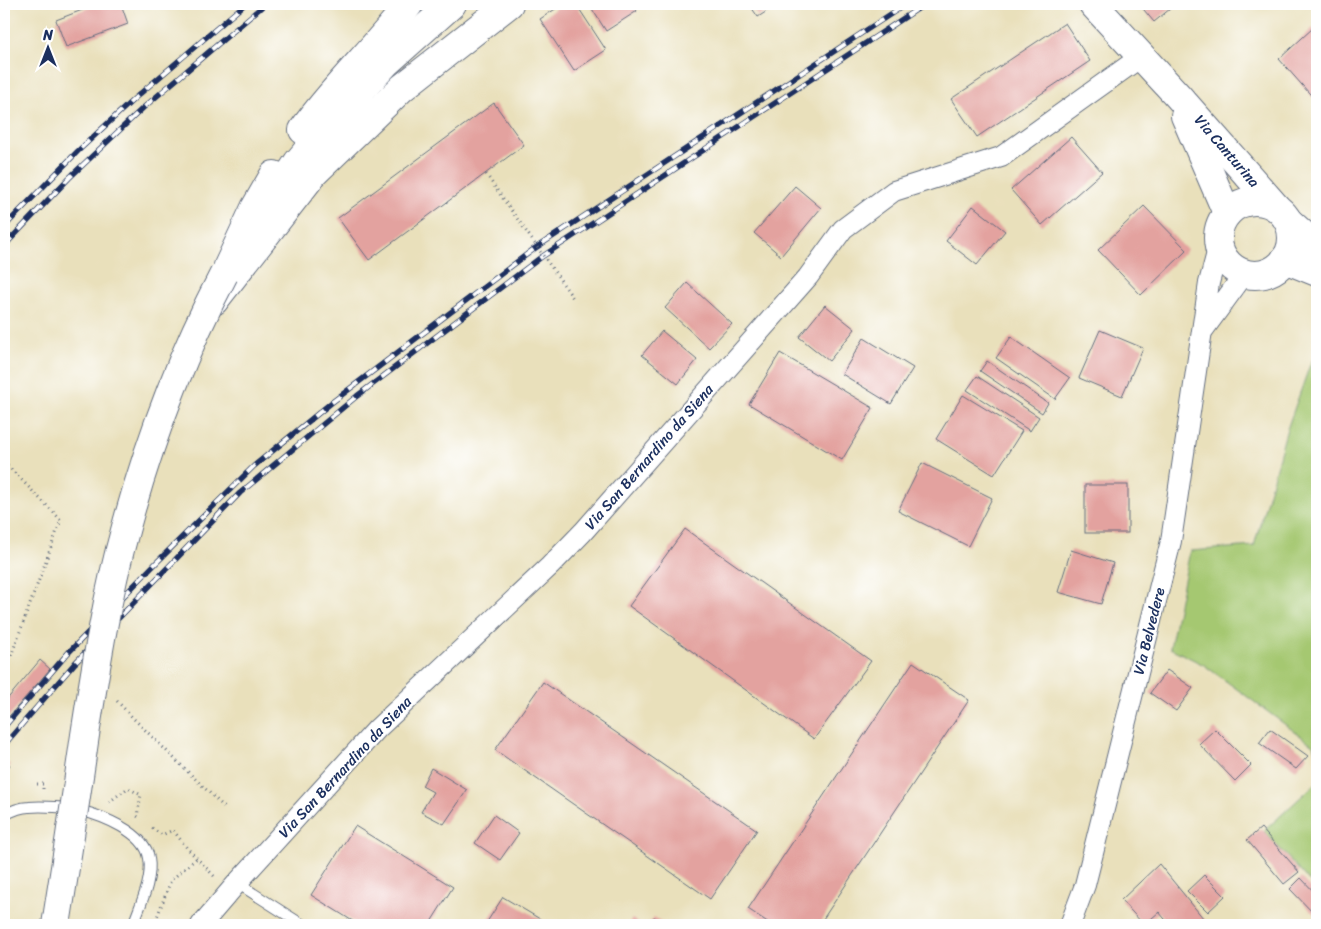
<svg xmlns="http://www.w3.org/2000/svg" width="1321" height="929" viewBox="0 0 1321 929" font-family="Sriracha,sans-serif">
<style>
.green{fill:#a5c871;stroke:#607c68}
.building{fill:#e3a29f}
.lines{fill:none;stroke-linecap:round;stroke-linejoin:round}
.lane-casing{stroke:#636d7f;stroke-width:12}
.street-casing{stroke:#636d7f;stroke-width:22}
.secondary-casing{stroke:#636d7f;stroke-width:30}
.primary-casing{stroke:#636d7f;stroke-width:30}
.path{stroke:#636d7f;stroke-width:3;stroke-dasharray:1 4;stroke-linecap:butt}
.lane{stroke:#fff;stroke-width:10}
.street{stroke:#fff;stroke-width:20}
.secondary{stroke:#fff;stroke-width:28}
.primary{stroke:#fff;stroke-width:28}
.rail-casing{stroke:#1b2f5e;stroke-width:5.5}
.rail{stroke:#fff;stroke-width:4;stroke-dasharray:11;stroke-linecap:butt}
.primary-bridge-casing{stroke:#636d7f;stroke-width:30;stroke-linecap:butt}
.path-bridge{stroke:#636d7f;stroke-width:3;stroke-dasharray:1 4;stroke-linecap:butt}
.primary-bridge{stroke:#fff;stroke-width:28}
.labels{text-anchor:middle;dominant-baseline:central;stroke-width:4;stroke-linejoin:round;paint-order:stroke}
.street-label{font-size:15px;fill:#1b2f5e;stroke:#fff}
</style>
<rect width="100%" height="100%" fill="#fff"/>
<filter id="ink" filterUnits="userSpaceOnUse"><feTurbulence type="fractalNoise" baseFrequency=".02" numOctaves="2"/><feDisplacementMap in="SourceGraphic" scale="10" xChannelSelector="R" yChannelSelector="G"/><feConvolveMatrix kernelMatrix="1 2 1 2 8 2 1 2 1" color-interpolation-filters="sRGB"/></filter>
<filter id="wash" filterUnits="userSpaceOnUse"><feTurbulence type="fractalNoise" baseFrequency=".0096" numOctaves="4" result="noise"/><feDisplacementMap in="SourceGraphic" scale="20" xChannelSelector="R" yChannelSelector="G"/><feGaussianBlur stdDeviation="1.12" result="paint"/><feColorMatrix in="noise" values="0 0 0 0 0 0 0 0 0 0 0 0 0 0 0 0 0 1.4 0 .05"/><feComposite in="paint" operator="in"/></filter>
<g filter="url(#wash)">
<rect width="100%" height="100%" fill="#e9e0bb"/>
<g class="green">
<polygon points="1317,356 1317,756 1313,745 1204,665 1170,648 1190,551 1254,546 1286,432 1311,362"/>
<polygon points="1317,782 1317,890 1264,831"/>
</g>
<g id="blocks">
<g class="building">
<polygon points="98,4 121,4 128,24 66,47 56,20"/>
<polygon points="563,4 576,4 606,50 574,71 540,19"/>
<polygon points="589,4 632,4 637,11 606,31"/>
<polygon points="749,4 778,4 758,17"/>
<polygon points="1139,4 1176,4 1154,22"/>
<polygon points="1065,23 1090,61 977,137 951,99"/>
<polygon points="1313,28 1317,33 1317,102 1279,59"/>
<polygon points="494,103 524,145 369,260 338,218"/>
<polygon points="1071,137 1102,172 1042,225 1011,190"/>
<polygon points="795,186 821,208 781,256 754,233"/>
<polygon points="973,206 1005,231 977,265 946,241"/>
<polygon points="1144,206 1187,250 1141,295 1098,250"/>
<polygon points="687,283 732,324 709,348 665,308"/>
<polygon points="825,305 855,329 829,361 799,337"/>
<polygon points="1100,330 1143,348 1122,396 1079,378"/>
<polygon points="662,331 697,360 678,384 642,355"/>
<polygon points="1011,337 1070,378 1055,399 996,358"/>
<polygon points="864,338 913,368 891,404 842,374"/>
<polygon points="780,353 873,408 842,460 749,404"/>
<polygon points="987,361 1048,403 1042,413 980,371"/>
<polygon points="977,376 1039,417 1030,431 967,390"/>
<polygon points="963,395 1022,431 994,475 936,439"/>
<polygon points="922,463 992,498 968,546 898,511"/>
<rect x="1085" y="485" width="43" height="48"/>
<polygon points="685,529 871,661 814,739 629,606"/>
<polygon points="1071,550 1113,563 1101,604 1058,592"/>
<polygon points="40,660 50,669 4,722 4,703"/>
<polygon points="913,662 969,700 819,925 772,925 748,909"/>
<polygon points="1167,670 1193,688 1176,711 1150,693"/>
<polygon points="543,682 757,830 710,899 495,750"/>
<polygon points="1215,729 1251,765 1235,781 1199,744"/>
<polygon points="1270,729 1308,756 1296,769 1259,743"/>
<polygon points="4,760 10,765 4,772"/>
<polygon points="431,768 467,790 444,824 421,812 433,792 422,786"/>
<polygon points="494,815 519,833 500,860 475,843"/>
<polygon points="355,826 453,887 429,925 359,925 311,895"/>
<polygon points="1261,828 1299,872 1284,884 1247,840"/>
<polygon points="1159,864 1208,924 1207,925 1170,925 1159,912 1144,925 1121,900"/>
<polygon points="1204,875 1225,896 1208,912 1187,891"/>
<polygon points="1301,878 1317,895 1317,917 1290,889"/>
<polygon points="503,897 550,925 485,925"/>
<polygon points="654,917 666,925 648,925"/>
<polygon points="632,919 641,925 628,925"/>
</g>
</g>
</g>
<g filter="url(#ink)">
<use href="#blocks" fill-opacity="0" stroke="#636d7f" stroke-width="1"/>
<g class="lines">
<defs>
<g id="lane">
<path d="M4,815C12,811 20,807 29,807C40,806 69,807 79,810C102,816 145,832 149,858C153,880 140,905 133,925"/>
<polyline points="237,883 303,925"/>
</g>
<g id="street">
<polyline points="1204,329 1245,273"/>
<polyline points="201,925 237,883 377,729 550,566 583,532 808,277 843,229 894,191 1001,157 1142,56"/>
<polyline points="1070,925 1085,885 1171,541 1209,283 1219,245"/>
</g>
<g id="secondary">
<polyline points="1093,4 1178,96 1275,206"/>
<polyline points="1185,116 1227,213"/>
<circle cx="1255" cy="238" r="37"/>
<polyline points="1288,221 1317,247"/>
<polyline points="1285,259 1317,272"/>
</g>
<g id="primary">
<path d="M303,130C335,85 376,48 409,4"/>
<polyline points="273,200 298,162 332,121 387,62 452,4"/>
<polyline points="228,266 255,208 274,175"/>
<polyline points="214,301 314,173 402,88 509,4"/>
</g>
</defs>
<use href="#lane" class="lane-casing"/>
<use href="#street" class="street-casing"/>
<use href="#secondary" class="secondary-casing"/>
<use href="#primary" class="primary-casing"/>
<g class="path">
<polyline points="486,174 497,190"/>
<polyline points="4,462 61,520 4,675"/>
<polyline points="117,701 134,719 225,808"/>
<polyline points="37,784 43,784 43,791"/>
<polyline points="109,802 128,788 141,795 137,816 140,818"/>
<polyline points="152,828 162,835 173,830 187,848 216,878"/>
<polyline points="154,925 171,880 197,858"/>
</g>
<use href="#lane" class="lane"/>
<use href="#street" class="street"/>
<use href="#secondary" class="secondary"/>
<use href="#primary" class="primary"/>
<defs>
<g id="rail">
<polyline points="4,227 78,151 135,98 245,4"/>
<polyline points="4,246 69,178 143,108 265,4"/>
<polyline points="4,727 68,653 155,564 254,466 331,403 534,249 906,4"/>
<polyline points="4,745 75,663 240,493 357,396 540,258 925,4"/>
</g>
</defs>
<use href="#rail" class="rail-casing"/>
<use href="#rail" class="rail"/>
<defs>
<path id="primary-bridge" d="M56,925C66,862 76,798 85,735C96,665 107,595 126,527C150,439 182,354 224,274"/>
</defs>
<use href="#primary-bridge" class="primary-bridge-casing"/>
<polyline class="path-bridge" points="497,190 573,298"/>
<use href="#primary-bridge" class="primary-bridge"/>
</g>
</g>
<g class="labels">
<g class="street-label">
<text transform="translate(1227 151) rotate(49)">Via Canturina</text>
<text transform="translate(649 457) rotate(-49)">Via San Bernardino da Siena</text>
<text transform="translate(1149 631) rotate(-76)">Via Belvedere</text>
<text transform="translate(345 767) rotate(-47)">Via San Bernardino da Siena</text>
</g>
</g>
<rect width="1321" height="929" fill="none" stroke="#fff" stroke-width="20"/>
<g transform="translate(48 48)" stroke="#ffffff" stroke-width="4" paint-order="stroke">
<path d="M0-4L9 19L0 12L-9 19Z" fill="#1b2f5e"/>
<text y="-8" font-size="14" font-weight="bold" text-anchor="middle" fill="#1b2f5e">N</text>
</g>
</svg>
